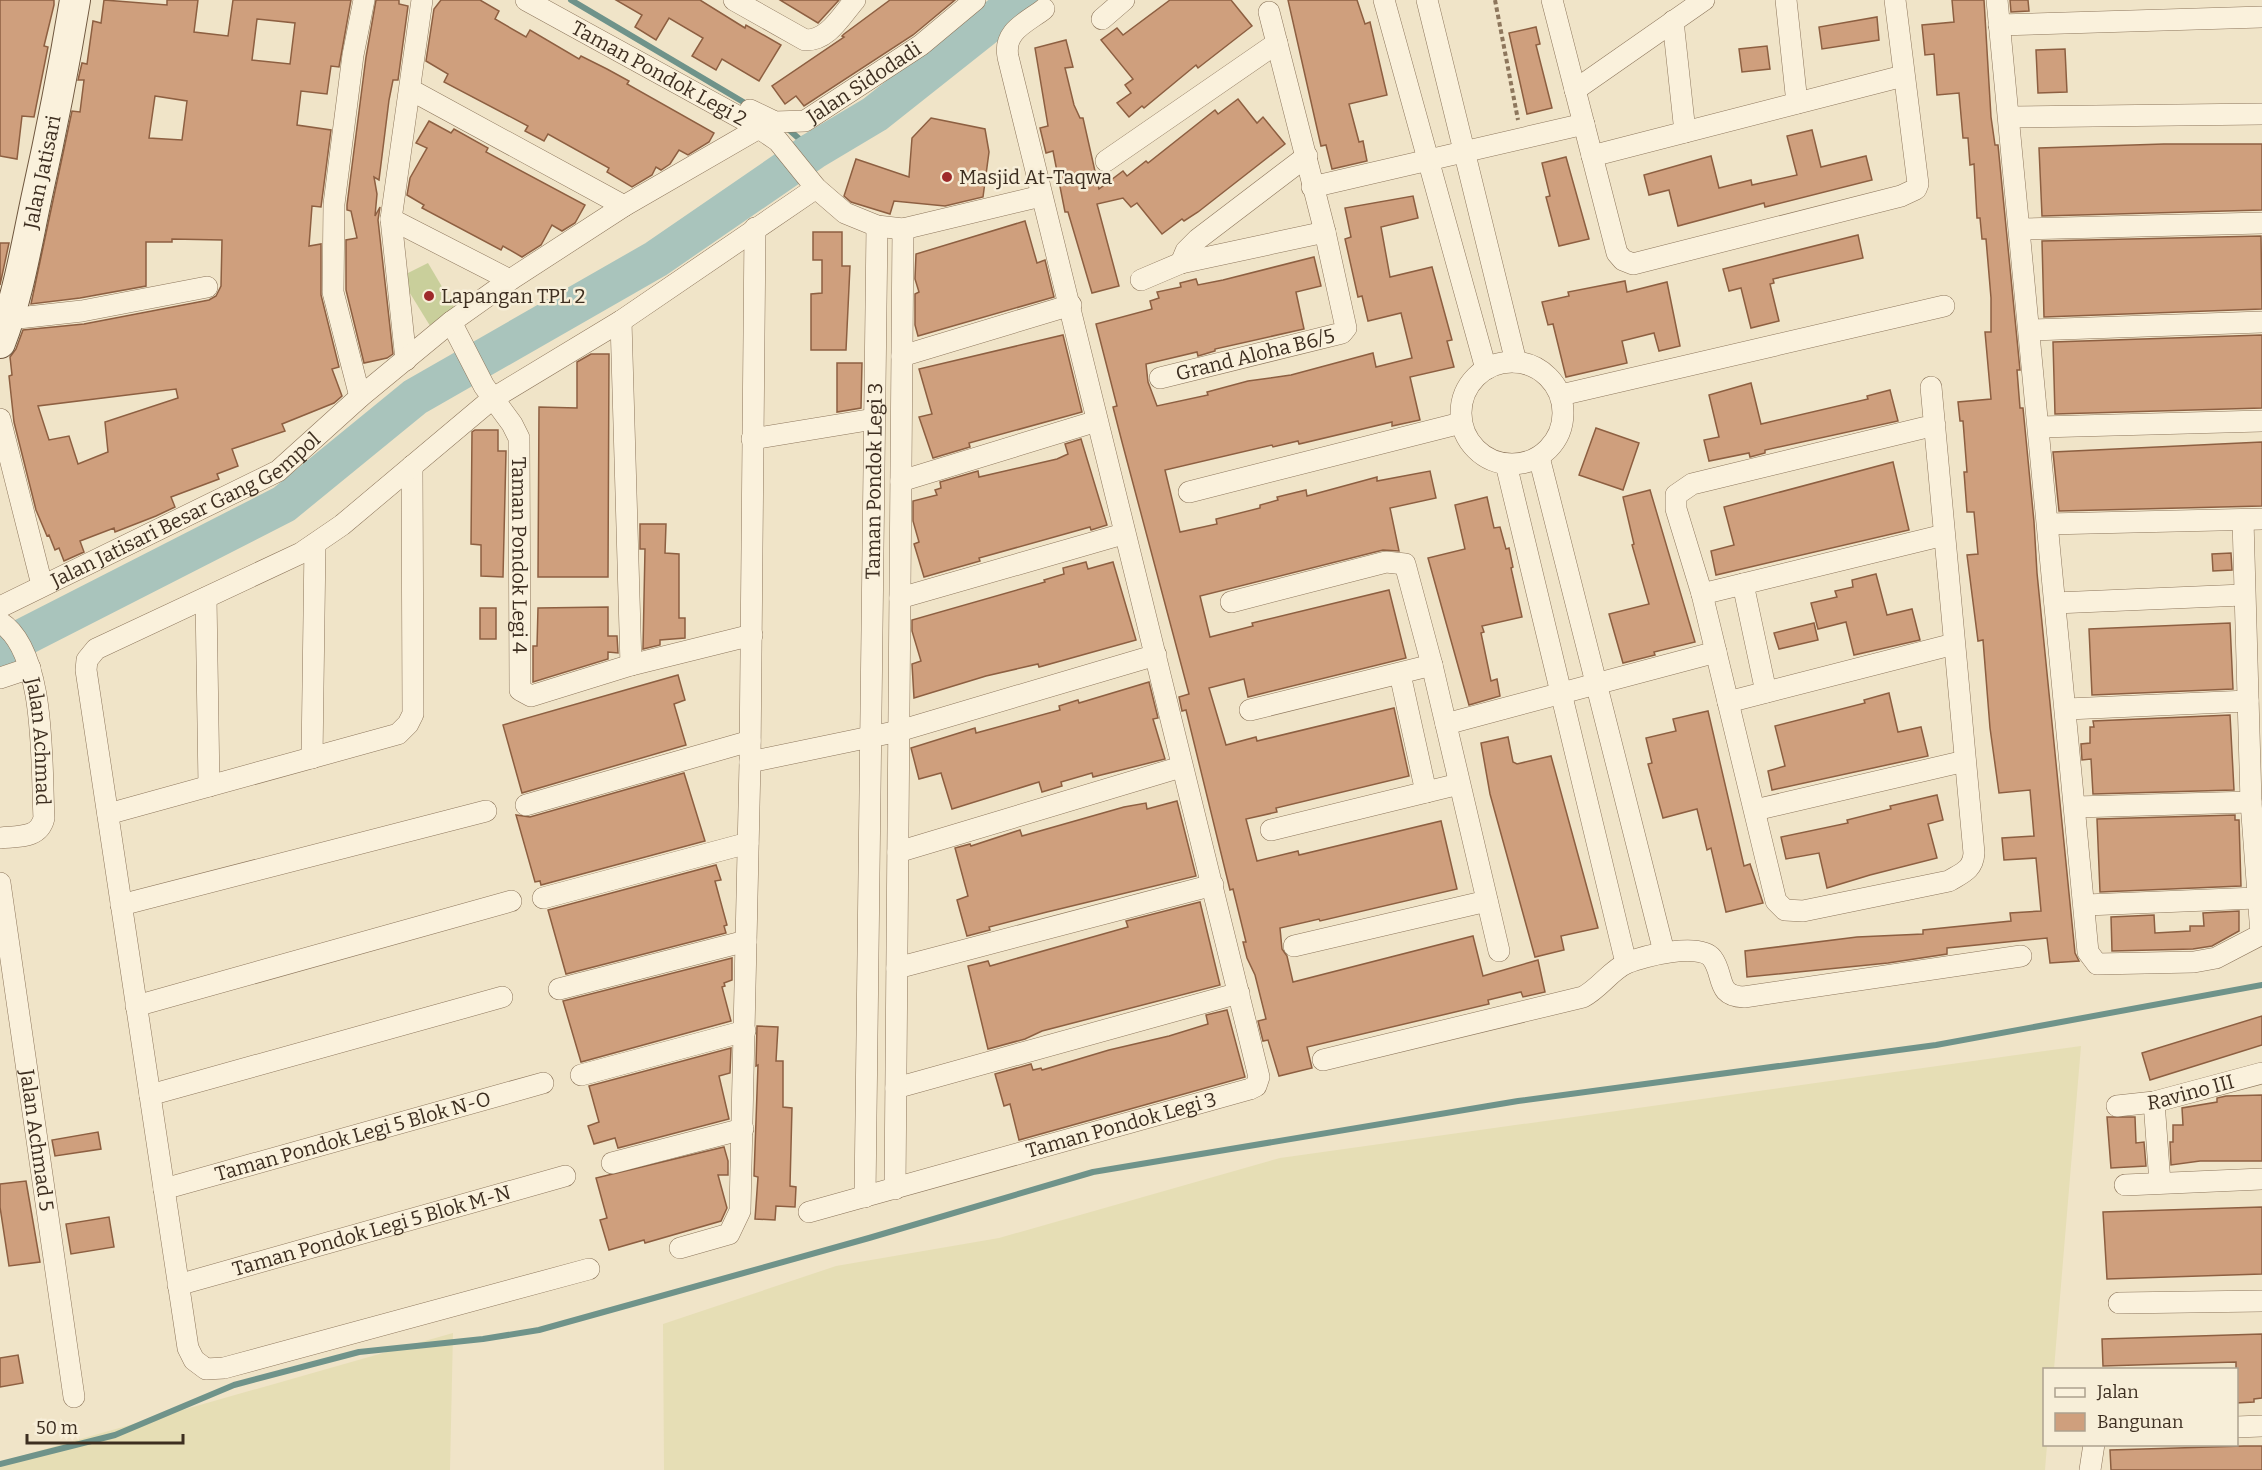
<svg xmlns="http://www.w3.org/2000/svg" width="2262" height="1470" viewBox="0 0 2262 1470" font-family="Bitter,serif">
<style>
.farmland{fill:#e6deb5}
.green{fill:#c9cf9b}
.lines{fill:none;stroke-linecap:round;stroke-linejoin:round}
.stream{stroke:#6f938a;stroke-width:6}
.river{stroke:#a9c4bc;stroke-width:38}
.building{fill:#cf9f7d;stroke:#8d5f41;stroke-width:1.5;fill-rule:evenodd}
.street-casing{stroke:#8d765c;stroke-width:22}
.secondary-casing{stroke:#6f573f;stroke-width:32}
.path{stroke:#8d765c;stroke-width:4;stroke-dasharray:4.5 3;stroke-linecap:butt}
.street{stroke:#faf1dc;stroke-width:21}
.secondary{stroke:#faf1dc;stroke-width:30}
.poi-dot{fill:#9e2a2b;stroke:#f7eed8;stroke-width:2}
.labels{text-anchor:middle;dominant-baseline:central;stroke-width:5;stroke-linejoin:round;paint-order:stroke}
.street-label{font-size:20px;fill:#3d2e20;stroke:#f7eed8}
.poi-label{font-size:20px;fill:#3d2e20;stroke:#f7eed8;text-anchor:start}
</style>
<rect width="100%" height="100%" fill="#f0e4c8"/>
<g class="farmland">
<polygon points="2081,1046 2054,1369 2044,1370 2044,1444 2047,1445 2045,1470 664,1470 663,1324 836,1266 999,1238 1280,1158"/>
<polygon points="453,1333 450,1470 0,1470 0,1462"/>
</g>
<polygon class="green" points="428,263 458,314 432,329 400,277"/>
<g class="lines">
<g class="stream">
<polyline points="571,0 750,106"/>
<polyline points="787,128 813,151"/>
<polyline points="0,1464 115,1435 234,1385 359,1352 483,1339 539,1330 869,1238 1093,1172 1518,1101 1936,1045 2262,985"/>
</g>
<polyline class="river" points="0,649 284,504 415,397 656,259 813,151 875,114 1019,0"/>
</g>
<g class="building">
<polygon points="0,0 54,0 54,5 44,46 48,47 34,117 22,116 17,159 0,156"/>
<path d="M104,0L167,5V0H198L194,32L228,36L233,0H351L339,67L331,66L327,94L301,91L297,125L331,130L321,207L312,206L309,246L321,244V295L339,367L332,369L342,396L334,403L282,424L285,431L232,449L238,466L217,474L219,479L171,497L175,507L156,516L115,532L114,528L80,541L84,552L64,561L59,548L55,550L49,535L47,536L36,510L14,422L9,376L12,375L10,357L16,349L23,330L84,324L209,300L216,296L221,286L222,240L172,239V242H146V286L80,298L31,304L72,111L80,112L84,80H78L82,63L87,64L93,21L101,23ZM257,19L295,23L290,64L252,60ZM155,96L187,101L182,140L149,138ZM176,389L178,398L105,422L108,452L78,464L69,436L49,440L38,406Z"/>
<polygon points="376,0 399,0 399,4 408,6 398,80 393,80 389,100 379,180 374,177 377,194 375,216 380,207 378,220 393,354 387,358 364,363 346,290 346,240 357,238 351,211 347,210 347,205 366,57"/>
<polygon points="441,0 480,0 499,11 495,19 526,37 530,30 579,59 581,56 607,69 629,81 627,84 714,133 709,142 688,155 679,150 670,164 661,170 656,167 652,175 632,187 607,172 609,168 548,134 544,141 525,131 528,126 444,82 448,74 426,61 434,9"/>
<polygon points="616,0 700,0 745,28 746,25 781,45 759,81 722,59 716,70 692,56 703,38 669,18 656,40 635,27 642,15"/>
<polygon points="780,0 839,0 818,23"/>
<polygon points="890,0 955,0 913,35 804,106 796,96 785,104 772,86 844,37 842,36 844,34"/>
<polygon points="1170,0 1231,0 1252,26 1198,68 1196,65 1144,108 1142,106 1129,117 1117,103 1131,93 1125,85 1133,79 1101,40 1117,28 1123,35"/>
<polygon points="1288,0 1357,0 1365,24 1370,22 1387,95 1349,104 1359,142 1363,141 1367,161 1332,169 1326,145 1321,146"/>
<polygon points="1952,0 1984,0 1991,117 1995,145 1998,145 2020,370 2017,370 2020,408 2023,408 2034,522 2037,573 2075,953 2079,961 2050,963 2047,938 1947,948 1947,954 1888,963 1747,977 1745,951 1857,937 1923,934 1923,930 2011,921 2010,913 2041,911 2036,858 2004,860 2002,838 2034,836 2030,790 1999,793 1990,728 1983,640 1978,641 1967,555 1978,554 1974,512 1967,512 1964,472 1967,472 1963,421 1960,421 1958,402 1991,399 1985,332 1991,332 1991,298 1986,239 1982,239 1980,218 1977,218 1974,164 1970,165 1968,138 1963,138 1959,93 1937,95 1934,54 1925,55 1922,25 1954,22"/>
<polygon points="2010,0 2028,0 2029,11 2011,12"/>
<polygon points="1877,17 1879,40 1822,49 1819,27"/>
<polygon points="1536,27 1540,44 1536,45 1552,108 1527,114 1509,33"/>
<polygon points="1066,40 1073,67 1065,68 1074,105 1080,118 1083,118 1099,189 1123,171 1127,176 1146,161 1148,163 1215,110 1218,114 1238,99 1257,123 1263,117 1285,144 1198,212 1184,221 1182,219 1162,234 1137,203 1131,207 1123,198 1097,204 1119,286 1092,293 1068,212 1065,212 1053,151 1046,153 1040,128 1048,126 1035,48"/>
<polygon points="1767,46 1770,69 1742,72 1739,49"/>
<polygon points="2065,49 2067,92 2038,93 2036,50"/>
<polygon points="931,118 985,129 989,152 983,197 945,206 894,201 890,214 851,202 844,196 856,159 909,177 912,138"/>
<polygon points="429,121 451,133 454,129 488,148 486,152 585,205 575,223 562,231 552,225 541,245 522,257 503,246 501,250 422,208 424,205 407,195 410,178 427,148 416,143"/>
<polygon points="1812,130 1821,167 1866,156 1872,180 1765,207 1764,203 1678,226 1669,190 1649,195 1644,175 1711,156 1719,188 1751,180 1752,185 1797,175 1787,136"/>
<polygon points="2164,144 2262,144 2262,210 2042,216 2039,148"/>
<polygon points="1566,157 1589,239 1559,246 1546,197 1550,196 1542,163"/>
<polygon points="1413,196 1418,218 1381,227 1390,277 1432,267 1452,340 1447,341 1454,367 1410,377 1420,420 1392,426 1392,422 1299,444 1298,441 1273,447 1272,445 1165,470 1180,532 1217,524 1216,519 1260,508 1260,505 1278,500 1277,497 1306,490 1307,496 1377,477 1377,481 1430,471 1436,498 1390,508 1399,551 1383,550 1200,596 1210,637 1253,626 1252,623 1389,590 1406,658 1248,697 1244,679 1209,688 1226,745 1256,737 1257,741 1394,708 1409,776 1276,808 1277,812 1246,819 1257,861 1298,851 1299,855 1441,821 1457,889 1320,921 1319,919 1280,928 1282,949 1287,956 1293,982 1473,936 1483,976 1538,960 1545,992 1523,997 1521,992 1488,1000 1489,1004 1307,1047 1312,1068 1279,1076 1268,1040 1263,1041 1258,1021 1266,1019 1255,975 1247,958 1243,942 1246,942 1233,889 1230,890 1186,710 1182,711 1179,697 1189,694 1122,442 1113,407 1117,406 1096,324 1152,309 1150,301 1159,298 1157,292 1181,287 1180,283 1196,279 1198,285 1223,280 1314,257 1321,286 1296,292 1304,329 1215,349 1215,351 1198,356 1197,352 1146,364 1148,382 1157,406 1208,395 1207,392 1248,381 1291,375 1373,353 1376,367 1412,358 1401,313 1368,321 1362,296 1358,297 1345,239 1351,237 1345,208"/>
<polygon points="1025,221 1037,263 1045,260 1054,297 918,336 915,325 915,294 919,292 915,279 916,254"/>
<polygon points="813,232 842,232 842,266 850,266 846,350 811,350 811,294 822,293 822,260 813,260"/>
<polygon points="1858,235 1863,258 1773,279 1774,283 1770,284 1779,321 1751,328 1741,288 1729,291 1723,269"/>
<polygon points="2261,236 2262,309 2044,317 2042,241"/>
<polygon points="0,243 9,243 0,285"/>
<polygon points="1625,281 1627,292 1667,282 1680,346 1659,351 1654,333 1622,341 1627,363 1566,377 1553,324 1548,325 1542,302 1569,296 1568,292"/>
<polygon points="1063,335 1082,412 969,443 970,447 933,458 919,417 932,414 919,369"/>
<polygon points="2262,335 2262,408 2055,414 2053,342"/>
<polygon points="591,354 609,354 608,577 538,577 539,407 577,408 577,362"/>
<polygon points="837,363 862,363 861,408 837,412"/>
<polygon points="1751,383 1761,424 1868,399 1867,396 1890,390 1898,421 1765,450 1765,453 1750,457 1749,453 1709,461 1704,440 1719,437 1709,395"/>
<polygon points="1596,428 1639,443 1623,490 1579,475"/>
<polygon points="475,430 498,430 498,451 506,451 503,577 481,576 481,545 471,544 472,432"/>
<polygon points="1081,439 1107,525 1091,530 1090,527 979,558 980,561 924,577 914,544 919,542 913,521 913,501 937,495 935,490 941,488 940,482 978,471 979,477 1057,459 1068,454 1065,444"/>
<polygon points="2262,442 2262,506 2059,511 2053,452"/>
<polygon points="1893,462 1909,530 1716,575 1711,551 1734,545 1724,507"/>
<polygon points="1650,490 1695,642 1654,652 1655,655 1623,663 1609,614 1649,604 1632,545 1634,544 1623,497"/>
<polygon points="1487,497 1494,528 1500,527 1506,549 1509,548 1513,567 1511,568 1522,617 1482,626 1484,632 1481,633 1491,681 1497,679 1500,696 1469,705 1428,558 1465,549 1455,505"/>
<polygon points="640,524 666,524 665,553 679,554 679,618 685,618 685,638 660,640 660,645 643,649 645,549 640,549"/>
<polygon points="2231,553 2232,570 2213,571 2212,554"/>
<polygon points="1086,562 1088,569 1113,562 1136,640 1039,667 1038,664 986,676 914,698 912,664 921,661 912,631 912,620 1045,582 1044,580 1064,574 1063,568"/>
<polygon points="1876,574 1887,615 1912,609 1920,640 1854,655 1846,622 1818,629 1811,603 1837,597 1835,591 1853,587 1852,580"/>
<polygon points="608,607 608,636 617,636 618,653 608,652 608,659 533,682 533,646 537,646 538,608"/>
<rect x="480" y="608" width="16" height="31"/>
<polygon points="1814,623 1818,640 1779,649 1774,633"/>
<polygon points="2230,623 2233,689 2092,695 2089,629"/>
<polygon points="678,675 685,700 674,704 686,745 522,793 503,725"/>
<polygon points="1149,682 1158,718 1153,719 1165,759 1093,777 1092,773 1061,782 1062,786 1042,792 1039,782 952,809 941,773 919,779 911,748 975,728 976,733 1060,710 1059,706 1078,700 1079,703"/>
<polygon points="1889,693 1898,732 1921,727 1928,756 1772,790 1768,771 1785,766 1775,726 1865,703 1864,700"/>
<polygon points="1708,711 1744,866 1750,864 1763,903 1726,912 1711,848 1707,850 1697,809 1663,818 1648,764 1652,763 1646,738 1676,731 1673,719"/>
<polygon points="2230,715 2234,790 2093,794 2091,759 2082,760 2081,744 2090,743 2090,727 2094,727 2093,721"/>
<polygon points="1508,737 1513,762 1517,764 1551,756 1598,928 1561,936 1564,950 1535,957 1490,794 1481,743"/>
<polygon points="684,773 705,841 541,885 540,881 535,882 516,815 530,817"/>
<polygon points="1937,795 1943,820 1928,824 1937,858 1870,875 1827,888 1819,853 1786,859 1781,837 1848,823 1847,820 1891,809 1890,806"/>
<polygon points="1177,801 1196,876 1047,912 989,927 990,930 967,936 957,900 968,896 955,848 970,844 971,846 1020,830 1022,836 1124,807 1146,803 1147,809"/>
<polygon points="2235,815 2235,820 2239,820 2241,886 2100,892 2097,819"/>
<polygon points="716,865 721,880 715,881 727,925 724,926 726,933 566,974 548,910"/>
<polygon points="1200,902 1220,985 1042,1031 1025,1039 988,1049 968,966 988,961 990,966 1128,927 1126,921"/>
<polygon points="2239,911 2239,931 2212,946 2193,949 2112,951 2111,917 2154,915 2155,933 2190,931 2190,926 2204,926 2203,913"/>
<polygon points="732,958 732,980 724,983 725,986 722,987 731,1021 581,1062 563,1001"/>
<polygon points="1227,1010 1245,1077 1019,1140 1010,1104 1004,1106 995,1074 1031,1064 1033,1070 1041,1068 1042,1070 1109,1050 1169,1036 1208,1024 1206,1015"/>
<polygon points="2262,1016 2262,1045 2150,1080 2142,1053"/>
<polygon points="757,1026 778,1027 776,1061 783,1061 783,1107 792,1108 790,1186 796,1187 795,1207 776,1206 775,1220 755,1219 758,1177 754,1176 758,1065 756,1066"/>
<polygon points="731,1048 730,1073 719,1076 729,1119 618,1148 615,1138 594,1144 588,1126 599,1122 589,1086"/>
<polygon points="2262,1095 2262,1161 2200,1161 2171,1165 2170,1142 2173,1142 2173,1125 2183,1125 2182,1108 2217,1102 2217,1098 2226,1096"/>
<polygon points="2107,1117 2135,1117 2136,1143 2144,1142 2146,1166 2111,1168"/>
<polygon points="98,1132 101,1149 55,1156 52,1140"/>
<polygon points="724,1147 728,1161 728,1175 718,1175 727,1208 721,1221 645,1243 644,1240 609,1250 600,1220 607,1218 596,1178"/>
<polygon points="26,1181 40,1262 9,1266 0,1207 0,1184"/>
<polygon points="2262,1207 2262,1274 2107,1279 2103,1212"/>
<polygon points="109,1217 114,1247 71,1254 66,1224"/>
<polygon points="2262,1334 2262,1398 2254,1399 2254,1402 2236,1403 2236,1362 2103,1366 2102,1339"/>
<polygon points="18,1355 23,1383 0,1387 0,1358"/>
<polygon points="2244,1446 2262,1446 2262,1470 2111,1470 2110,1450"/>
</g>
<g class="lines">
<defs>
<g id="street">
<path id="s1" d="M526,0L759,128L778,141L816,188L845,213L877,226L903,229L1041,196"/>
<path d="M734,0L805,40C828,41 841,16 855,0"/>
<polyline points="1384,0 1486,369"/>
<polyline points="1427,0 1516,362"/>
<polyline points="1552,0 1617,253 1623,260 1633,264 1901,196 1916,189 1918,184 1895,0"/>
<polyline points="1786,0 1797,103"/>
<polyline points="1997,0 2088,952 2097,964 2194,962 2216,958 2262,934"/>
<polyline points="1102,19 1124,0"/>
<polyline points="1673,21 1685,132"/>
<polyline points="1999,25 2262,17"/>
<polyline points="411,90 624,206"/>
<polyline points="1575,90 1704,0"/>
<path id="s2" d="M750,110L775,122L805,121L921,45L975,0"/>
<polyline points="2010,117 2262,114"/>
<polyline points="1592,156 1903,76"/>
<polyline points="1106,161 1277,43"/>
<polyline points="1312,187 1584,124"/>
<polyline points="391,219 510,280"/>
<polyline points="2021,229 2262,223"/>
<polyline points="1181,263 1186,251 1198,239 1307,156"/>
<polyline points="1141,280 1181,263 1325,232"/>
<polyline points="9,319 82,311 207,287"/>
<polyline points="621,321 631,665"/>
<path id="s3" d="M451,322L484,386L512,424L519,438L520,690L531,696L631,665L752,635"/>
<polyline points="2030,330 2262,322"/>
<polyline points="902,356 1071,305"/>
<polyline points="406,360 391,219 422,0"/>
<circle cx="1512" cy="413" r="51"/>
<path id="s4" d="M1160,378L1342,333L1346,328L1325,232L1269,12"/>
<path d="M1931,387L1974,853C1973,870 1962,873 1949,881L1803,911L1785,910L1776,901L1702,594L1676,509V495L1692,484L1935,425"/>
<polyline points="1561,395 1944,306"/>
<polyline points="360,397 333,292 334,204 353,55 364,0"/>
<polyline points="0,419 42,585"/>
<polyline points="2040,427 2262,421"/>
<polyline points="752,439 874,419"/>
<polyline points="1539,457 1664,952"/>
<polyline points="1506,464 1626,963"/>
<polyline points="901,481 1097,421"/>
<polyline points="1189,492 1461,423"/>
<polyline points="2243,520 2251,802 2261,934"/>
<polyline points="2048,524 2262,519"/>
<polyline points="1743,584 1766,692"/>
<polyline points="1702,594 1944,535"/>
<polyline points="206,598 209,786"/>
<polyline points="900,598 1123,534"/>
<polyline points="1231,602 1386,562 1405,564 1432,665 1499,951"/>
<polyline points="2055,603 2243,595"/>
<path id="s5" d="M0,607L278,471L360,397L451,322L510,280L624,206L759,128"/>
<path id="s6" d="M0,622C47,652 41,767 44,818C39,839 18,836 0,838"/>
<polyline points="1400,674 1426,792"/>
<polyline points="0,678 30,668"/>
<polyline points="1728,702 1954,644"/>
<polyline points="2067,709 2248,701"/>
<polyline points="1250,710 1432,665"/>
<polyline points="1446,724 1716,652"/>
<polyline points="312,758 315,544"/>
<polyline points="750,762 899,731 1156,655"/>
<polyline points="526,805 750,741"/>
<polyline points="2076,807 2251,802"/>
<polyline points="1755,810 1965,761"/>
<polyline points="108,814 398,734 408,724 413,714 412,466"/>
<polyline points="1271,830 1459,784"/>
<polyline points="898,852 1181,767"/>
<path id="s7" d="M0,883L74,1397"/>
<polyline points="543,898 748,843"/>
<polyline points="121,905 486,811"/>
<polyline points="2086,905 2256,898"/>
<polyline points="1294,946 1487,901"/>
<polyline points="897,968 1213,885"/>
<polyline points="559,989 746,941"/>
<polyline points="136,1006 511,901"/>
<path d="M1323,1060L1583,997C1600,988 1611,970 1627,963C1643,956 1700,942 1712,958C1725,975 1715,996 1744,997L2021,956"/>
<polyline points="581,1075 745,1031"/>
<polyline points="896,1088 1239,993"/>
<polyline points="150,1095 502,997"/>
<polyline points="2154,1102 2160,1183"/>
<path id="s8" d="M2117,1106L2154,1102L2262,1073"/>
<polyline points="612,1163 743,1129"/>
<polyline points="2125,1185 2262,1179"/>
<path id="s9" d="M164,1189L543,1083"/>
<polyline points="895,1189 903,229"/>
<path id="s10" d="M865,1197L877,226"/>
<path id="s11" d="M809,1212L1250,1089L1256,1086L1259,1077L1008,57C1003,31 1026,23 1044,9"/>
<polyline points="680,1248 729,1234 740,1211 750,762 755,228"/>
<polyline points="589,1269 224,1368 206,1369 194,1360 188,1348 86,670 87,660 96,649 301,553 342,525 492,399 621,321 816,188"/>
<path id="s12" d="M178,1285L565,1176"/>
<polyline points="2119,1303 2262,1301"/>
<polyline points="2236,1427 2262,1426"/>
<polyline points="2090,1470 2094,1444"/>
</g>
<g id="secondary">
<path id="s13" d="M0,343C18,297 26,247 36,200C51,133 64,67 75,0"/>
</g>
</defs>
<use href="#street" class="street-casing"/>
<use href="#secondary" class="secondary-casing"/>
<polyline class="path" points="1495,0 1518,120"/>
<use href="#street" class="street"/>
<use href="#secondary" class="secondary"/>
</g>
<g class="poi-dot">
<circle cx="947" cy="177" r="6"/>
<circle cx="429" cy="296" r="6"/>
</g>
<g class="labels">
<g class="street-label">
<text stroke="none"><textPath href="#s1" startOffset="152">Taman Pondok Legi 2</textPath></text>
<text stroke="none"><textPath href="#s2" startOffset="128">Jalan Sidodadi</textPath></text>
<text stroke="none"><textPath href="#s13" startOffset="176">Jalan Jatisari</textPath></text>
<text stroke="none"><textPath href="#s4" startOffset="98">Grand Aloha B6/5</textPath></text>
<text stroke="none"><textPath href="#s10" startOffset="716">Taman Pondok Legi 3</textPath></text>
<text stroke="none"><textPath href="#s5" startOffset="210">Jalan Jatisari Besar Gang Gempol</textPath></text>
<text stroke="none"><textPath href="#s3" startOffset="252">Taman Pondok Legi 4</textPath></text>
<text stroke="none"><textPath href="#s6" startOffset="130">Jalan Achmad</textPath></text>
<text stroke="none"><textPath href="#s8" startOffset="75">Ravino III</textPath></text>
<text stroke="none"><textPath href="#s11" startOffset="324">Taman Pondok Legi 3</textPath></text>
<text stroke="none"><textPath href="#s9" startOffset="196">Taman Pondok Legi 5 Blok N-O</textPath></text>
<text stroke="none"><textPath href="#s7" startOffset="260">Jalan Achmad 5</textPath></text>
<text stroke="none"><textPath href="#s12" startOffset="201">Taman Pondok Legi 5 Blok M-N</textPath></text>
</g>
<g class="poi-label">
<text x="959" y="177">Masjid At-Taqwa</text>
<text x="441" y="296">Lapangan TPL 2</text>
</g>
</g>
<rect x="2043" y="1368" width="195" height="78" fill="#f7eed8" stroke="#ada18e" stroke-width="1.5"/>
<rect x="2055" y="1388" width="30" height="9" fill="#faf1dc" stroke="#ada18e" stroke-width="1.5"/>
<text x="2097" y="1398" font-size="18" fill="#3d2e20">Jalan</text>
<rect x="2055" y="1413" width="30" height="18" fill="#cf9f7d" stroke="#ada18e" stroke-width="1.5"/>
<text x="2097" y="1428" font-size="18" fill="#3d2e20">Bangunan</text>
<path d="M27 1434v9h156v-9" fill="none" stroke="#3d2e20" stroke-width="3"/>
<text x="36" y="1434" font-size="18" fill="#3d2e20" stroke="#f7eed8" stroke-width="4.5" paint-order="stroke">50 m</text>
</svg>
